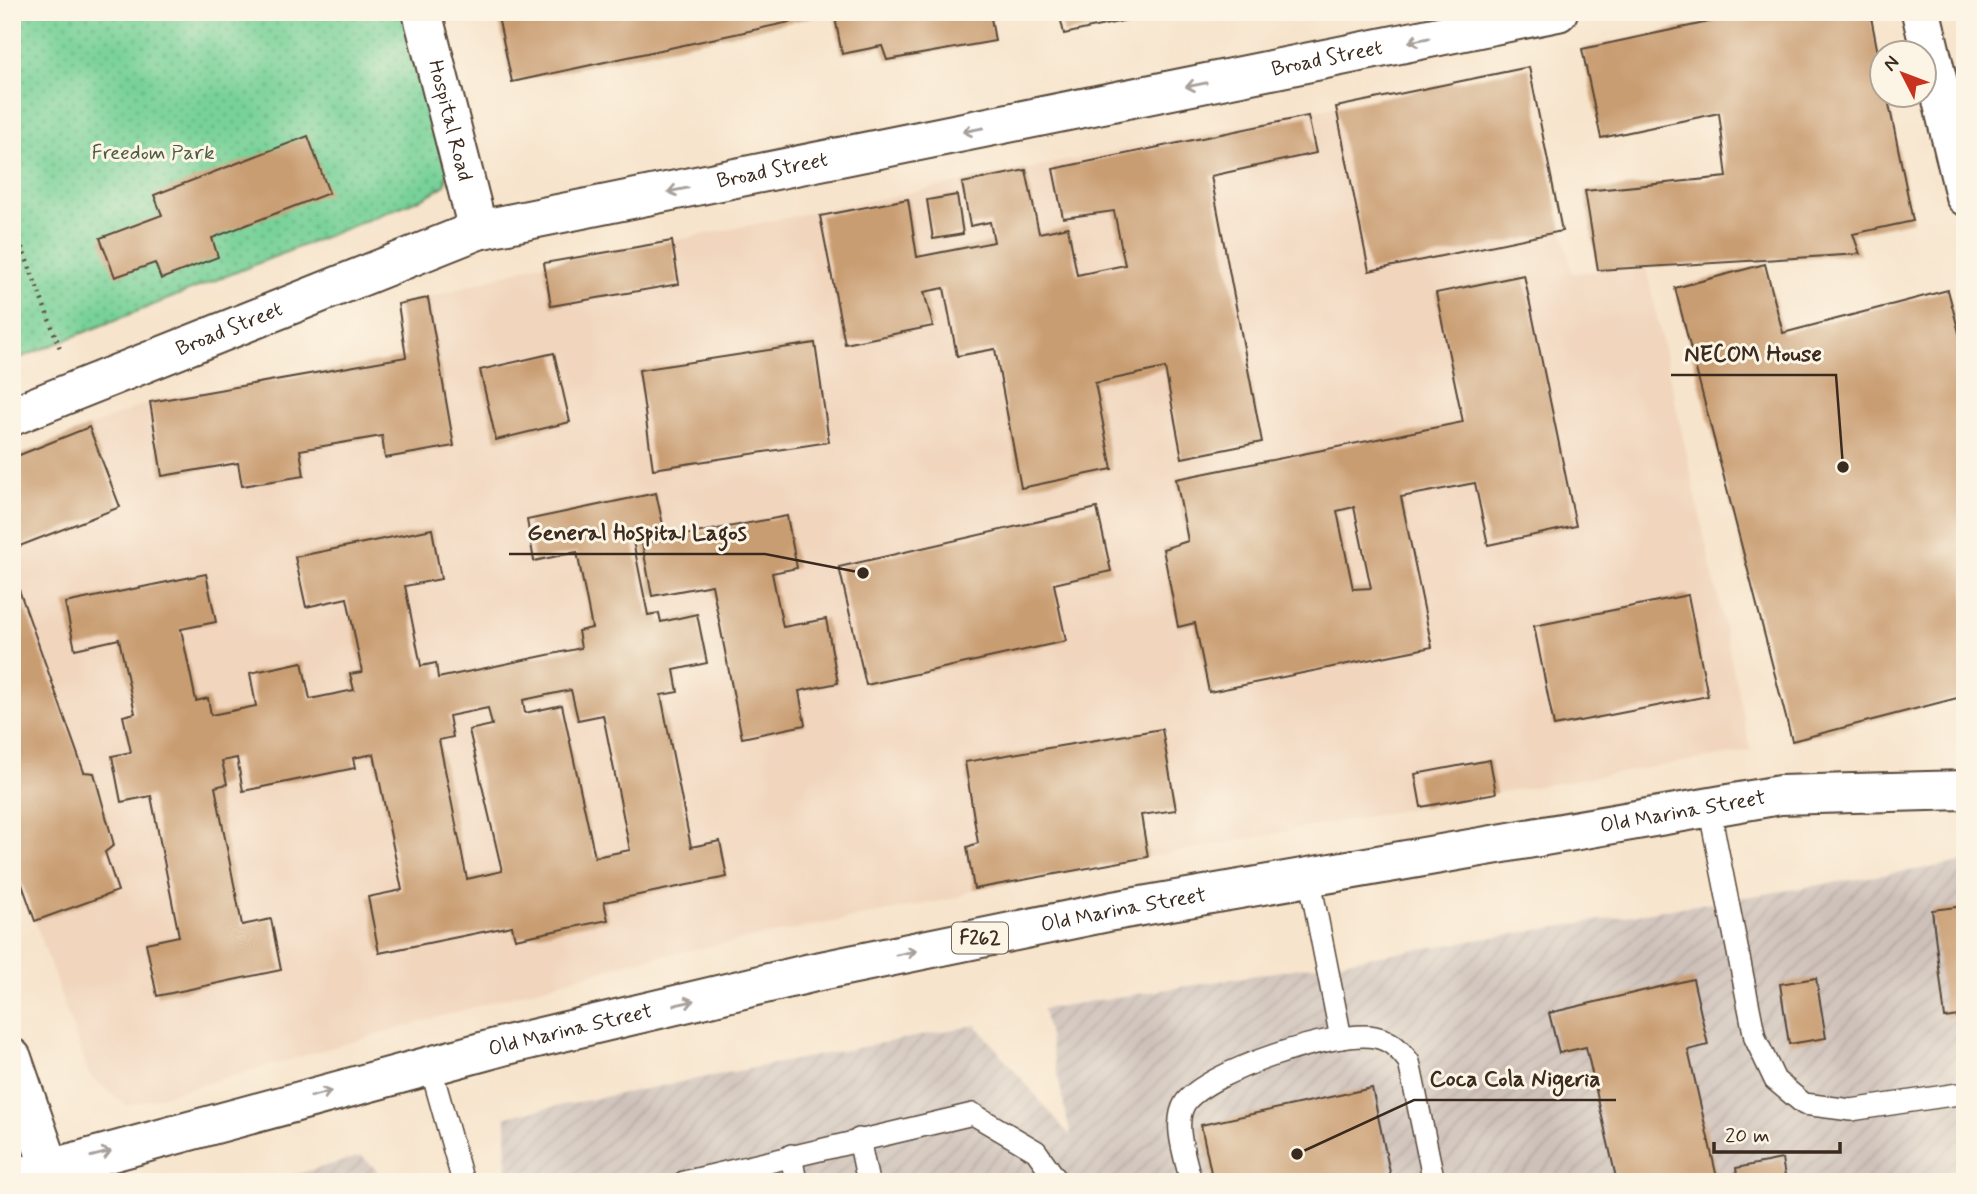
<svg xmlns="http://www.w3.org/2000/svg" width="1977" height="1194" viewBox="0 0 1977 1194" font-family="Mynerve,sans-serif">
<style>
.built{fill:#f1d5bd}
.industrial{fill:url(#industrial-furrows)}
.park{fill:url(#park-dots);stroke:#597e5b;stroke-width:2}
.building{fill:#c99d72;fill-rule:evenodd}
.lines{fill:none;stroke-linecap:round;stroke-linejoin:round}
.lane-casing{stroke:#574638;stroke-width:24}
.street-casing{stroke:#574638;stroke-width:42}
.secondary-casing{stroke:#574638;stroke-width:42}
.primary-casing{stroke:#574638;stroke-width:42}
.path{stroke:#574638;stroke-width:4.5;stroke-dasharray:2 5;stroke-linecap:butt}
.lane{stroke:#fff;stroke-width:21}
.street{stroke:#fff;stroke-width:38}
.secondary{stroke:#fff;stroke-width:38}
.primary{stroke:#fff;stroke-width:38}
.oneway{stroke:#a79f9a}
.labels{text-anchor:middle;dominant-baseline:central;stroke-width:6;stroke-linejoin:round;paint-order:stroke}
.shield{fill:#fcf5e5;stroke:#75675a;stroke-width:2}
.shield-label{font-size:19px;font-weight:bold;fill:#3b2a1e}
.street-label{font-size:21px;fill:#3b2a1e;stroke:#fcf5e5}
.park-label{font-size:21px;fill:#4d5c43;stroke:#fcf5e5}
.leader{fill:none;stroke:#3b2a1e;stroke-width:2.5}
.callout-dot{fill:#3b2a1e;stroke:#fcf5e5;stroke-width:2.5}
.callout-label{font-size:23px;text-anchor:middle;font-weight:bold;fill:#3b2a1e;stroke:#fcf5e5;stroke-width:6;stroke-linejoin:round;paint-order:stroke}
</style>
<defs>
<pattern id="industrial-furrows" width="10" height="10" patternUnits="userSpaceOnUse" patternTransform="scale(1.75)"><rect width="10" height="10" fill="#cec1ba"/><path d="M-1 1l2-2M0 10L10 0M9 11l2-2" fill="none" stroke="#b2a69f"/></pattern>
<pattern id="park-dots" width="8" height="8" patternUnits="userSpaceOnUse" patternTransform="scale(1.75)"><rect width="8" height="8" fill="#77d198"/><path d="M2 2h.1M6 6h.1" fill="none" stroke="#63aa7b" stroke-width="1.8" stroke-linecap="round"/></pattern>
</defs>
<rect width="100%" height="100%" fill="#fcf5e5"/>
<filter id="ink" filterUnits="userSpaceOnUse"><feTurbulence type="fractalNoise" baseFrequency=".0143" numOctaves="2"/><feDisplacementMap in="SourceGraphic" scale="14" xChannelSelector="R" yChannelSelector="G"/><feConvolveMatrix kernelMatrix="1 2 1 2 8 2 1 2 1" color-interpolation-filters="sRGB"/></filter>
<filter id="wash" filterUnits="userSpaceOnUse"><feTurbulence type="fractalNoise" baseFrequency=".00686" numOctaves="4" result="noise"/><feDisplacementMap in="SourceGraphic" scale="28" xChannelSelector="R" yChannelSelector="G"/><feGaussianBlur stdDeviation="1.57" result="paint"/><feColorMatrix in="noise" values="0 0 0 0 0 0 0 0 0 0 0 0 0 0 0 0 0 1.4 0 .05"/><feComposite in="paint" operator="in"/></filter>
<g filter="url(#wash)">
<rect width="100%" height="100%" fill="#f7e4cc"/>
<polygon class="built" points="1529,67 1572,273 1646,267 1751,751 1496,793 974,889 956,898 635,961 127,1106 89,1075 12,856 12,458 150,402 406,357 398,304 428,298 544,263 672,241"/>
<g class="industrial">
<polygon points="1965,862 1965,1182 507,1182 506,1116 976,1025 1071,1137 1043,1009"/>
<polygon points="362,1156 388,1182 268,1182"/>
</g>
<polygon class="park" points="12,12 412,12 449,167 445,185 425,197 12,361"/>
<g id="blocks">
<g class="building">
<polygon points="497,12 832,12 832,13 512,82"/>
<polygon points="834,12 990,12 995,41 887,60 882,46 842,54"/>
<polygon points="1059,12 1158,12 1159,13 1064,34"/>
<polygon points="1756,12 1870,12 1882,74 1882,94 1887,94 1913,221 1853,234 1860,254 1598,270 1585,191 1727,177 1719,113 1601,138 1582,49"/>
<polygon points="1529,67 1562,231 1369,271 1336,107"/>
<polygon points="1308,116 1316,153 1211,176 1262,442 1182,458 1165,368 1095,383 1112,469 1021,488 995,349 957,356 944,288 924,292 933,326 845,344 820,216 908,199 917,257 994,242 990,222 970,226 962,183 1026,170 1039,233 1068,227 1077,275 1125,265 1114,211 1063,218 1053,169"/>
<polygon points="308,136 329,193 212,238 218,257 161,279 155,263 115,277 100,238 162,215 154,195"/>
<polygon points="957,195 963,234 933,239 927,200"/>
<polygon points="672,241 679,284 551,306 544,263"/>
<polygon points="1765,264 1783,333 1948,290 1965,356 1965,696 1792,741 1675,288"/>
<path d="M1524,275L1576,526L1488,545L1475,483L1401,497L1432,647L1209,692L1195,623L1178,627L1163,549L1188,541L1176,479L1463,422L1436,293ZM1354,507L1371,588L1353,589L1337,511Z"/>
<polygon points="428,298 454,446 385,458 382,436 300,450 304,476 242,486 238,463 162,476 150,402 406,357 398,304"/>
<polygon points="815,343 829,442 653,469 639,370"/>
<polygon points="554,353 570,422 496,440 480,370"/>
<polygon points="89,427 120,507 12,549 12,458"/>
<path d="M656,493L665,534L633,541L648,615L659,613L661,622L697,614L707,663L674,670L678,692L661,695L691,847L720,841L727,877L604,902L608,920L515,939L512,926L379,953L368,897L402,890L374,754L353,758L355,768L243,791L237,758L222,761L227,784L215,787L242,925L271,919L281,970L157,996L146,943L179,936L151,796L121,802L112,756L131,752L123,716L135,713L119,639L75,649L65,603L206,574L216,622L181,629L196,701L208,698L211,715L256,706L250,673L302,662L310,699L354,690L350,674L362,672L347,598L306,607L295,557L432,529L441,579L405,586L421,666L436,663L438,678L581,648L578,631L592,628L577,552L534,561L527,520ZM571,690L578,720L603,715L630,850L595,857L562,705L525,713L523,700ZM488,708L492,725L469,730L502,871L467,879L439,740L453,737L449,716Z"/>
<polygon points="1097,508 1111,571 1054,584 1066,641 866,685 839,567"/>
<polygon points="787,516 797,568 772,573 783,627 826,619 838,683 799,691 805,725 742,738 712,585 652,596 642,543"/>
<polygon points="18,587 84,772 94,773 114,845 105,852 118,891 35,921 12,856 12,590"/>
<polygon points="1688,595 1708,696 1554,726 1534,626"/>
<polygon points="1162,729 1176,810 1141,815 1148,857 974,889 967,847 978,843 965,762"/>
<polygon points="1490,760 1496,793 1421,807 1415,774"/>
<polygon points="1965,906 1965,1015 1945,1018 1932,910"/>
<polygon points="1816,978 1826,1038 1789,1044 1780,984"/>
<polygon points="1693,979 1708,1045 1688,1050 1718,1182 1617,1182 1586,1047 1559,1053 1549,1013"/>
<polygon points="1372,1088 1392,1182 1213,1182 1201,1125"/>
<polygon points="1782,1159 1786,1182 1738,1182 1736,1168"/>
</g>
</g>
</g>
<g filter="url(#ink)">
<use href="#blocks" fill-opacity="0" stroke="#574638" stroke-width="2"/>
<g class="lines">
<defs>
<g id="lane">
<polyline points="1709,807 1755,1038 1775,1080 1804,1104 1851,1110 1965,1093"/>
<polyline points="1309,876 1341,1038"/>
<polyline points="430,1065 463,1182"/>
<polyline points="859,1139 868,1182"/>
<polyline points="791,1155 796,1182"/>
<polyline points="684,1182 973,1114 1036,1151 1058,1182"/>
<path d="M1191,1182C1186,1159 1172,1124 1185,1103C1207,1071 1338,1029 1375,1037C1391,1040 1400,1050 1409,1062L1434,1182"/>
</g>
<g id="street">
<path id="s1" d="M422,12L478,230"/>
<polyline points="12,1058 50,1168"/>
</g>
<polyline id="secondary" points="1921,12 1965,196"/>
<g id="primary">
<path id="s2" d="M12,416L478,230L1558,12"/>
<path id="s3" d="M12,1179L507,1045L811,973L1113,911L1780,795L1965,790"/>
</g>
</defs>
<use href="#lane" class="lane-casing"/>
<use href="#street" class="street-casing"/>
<use href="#secondary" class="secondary-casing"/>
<use href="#primary" class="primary-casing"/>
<polyline class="path" points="12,221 61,351"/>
<use href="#lane" class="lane"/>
<use href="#street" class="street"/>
<use href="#secondary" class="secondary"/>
<use href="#primary" class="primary"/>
</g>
<defs><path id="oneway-shaft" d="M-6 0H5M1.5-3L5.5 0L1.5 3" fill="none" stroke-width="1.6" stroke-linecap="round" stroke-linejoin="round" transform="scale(1.75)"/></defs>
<g class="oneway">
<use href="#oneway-shaft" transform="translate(1419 40) rotate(169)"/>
<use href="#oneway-shaft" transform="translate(1196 85) rotate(169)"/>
<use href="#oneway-shaft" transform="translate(973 130) rotate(169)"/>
<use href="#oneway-shaft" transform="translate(678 190) rotate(169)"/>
<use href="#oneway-shaft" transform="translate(906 953) rotate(-12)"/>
<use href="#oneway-shaft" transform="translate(684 1003) rotate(-13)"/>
<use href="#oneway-shaft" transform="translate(321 1094) rotate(-15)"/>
<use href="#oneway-shaft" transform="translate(101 1154) rotate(-15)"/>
</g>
</g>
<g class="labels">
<rect class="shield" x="952" y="922.5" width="56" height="31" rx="5"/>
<g class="shield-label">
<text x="980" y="938">F262</text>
</g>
<g class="street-label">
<text stroke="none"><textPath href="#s2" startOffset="1368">Broad Street</textPath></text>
<text stroke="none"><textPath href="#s1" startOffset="112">Hospital Road</textPath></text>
<text stroke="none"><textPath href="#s2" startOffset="802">Broad Street</textPath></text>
<text stroke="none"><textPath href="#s2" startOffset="234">Broad Street</textPath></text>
<text stroke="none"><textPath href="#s3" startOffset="1712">Old Marina Street</textPath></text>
<text stroke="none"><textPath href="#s3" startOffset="1144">Old Marina Street</textPath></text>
<text stroke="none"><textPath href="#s3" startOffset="578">Old Marina Street</textPath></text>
</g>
<g class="park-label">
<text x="153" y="153">Freedom Park</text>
</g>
</g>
<path class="leader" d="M1843 467L1836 375H1671M863 573L765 554H509M1297 1154L1414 1100H1616"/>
<g class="callout-dot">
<circle cx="1843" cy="467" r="7"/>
<circle cx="863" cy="573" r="7"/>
<circle cx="1297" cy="1154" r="7"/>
</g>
<g class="callout-label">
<text x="1753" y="361">NECOM House</text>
<text x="637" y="540">General Hospital Lagos</text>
<text x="1515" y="1086">Coca Cola Nigeria</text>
</g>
<rect width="1977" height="1194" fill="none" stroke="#fcf5e5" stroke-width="42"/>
<g transform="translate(1903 74) rotate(312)"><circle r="33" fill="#fcf5e5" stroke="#afa495" stroke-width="2"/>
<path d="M0-5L12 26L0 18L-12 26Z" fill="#c8321e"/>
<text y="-10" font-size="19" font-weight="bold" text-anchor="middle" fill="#3b2a1e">N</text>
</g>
<path d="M1714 1142v10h126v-10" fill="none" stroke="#3b2a1e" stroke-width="3.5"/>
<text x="1725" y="1142" font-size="21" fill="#3b2a1e" stroke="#fcf5e5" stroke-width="5" paint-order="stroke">20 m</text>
</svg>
